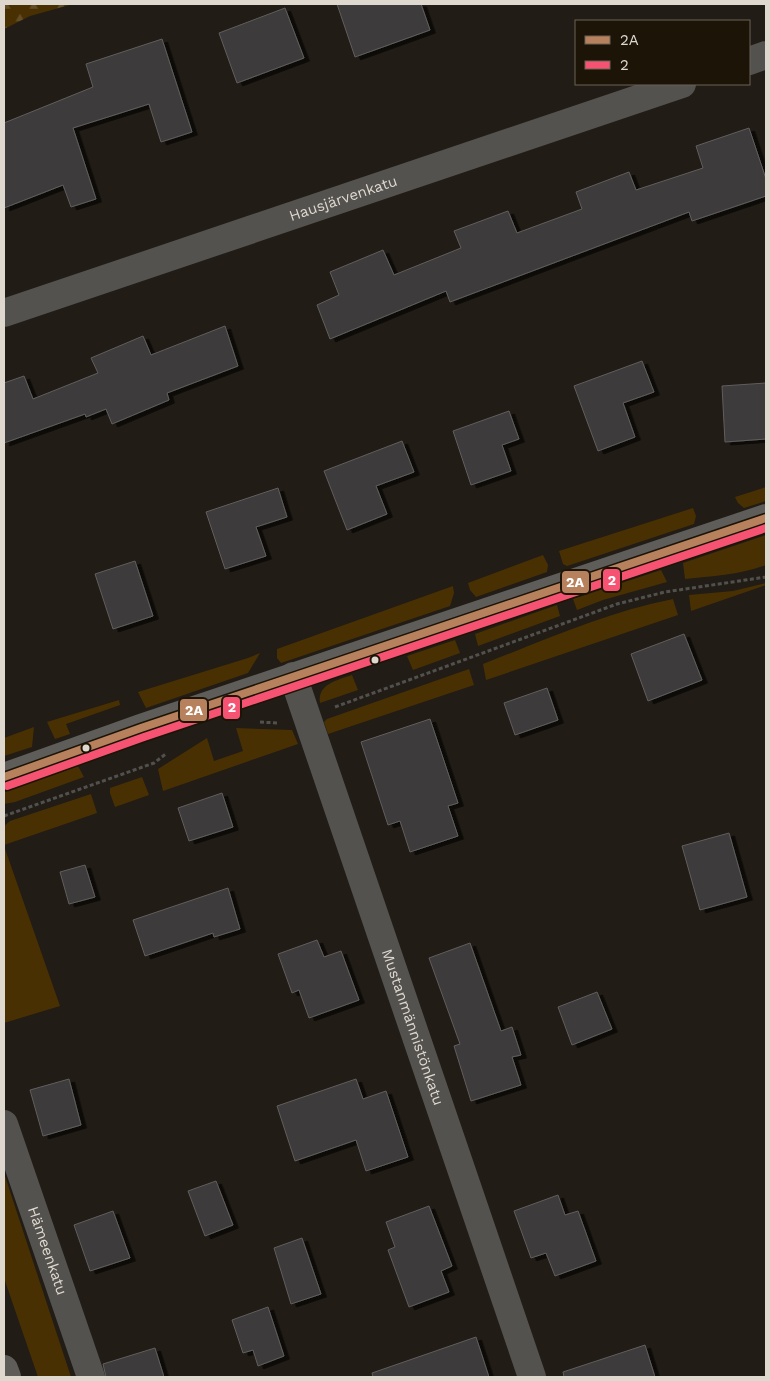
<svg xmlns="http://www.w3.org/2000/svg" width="770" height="1381" viewBox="0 0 770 1381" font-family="'Work Sans',sans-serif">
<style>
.grass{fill:#493003}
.forest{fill:url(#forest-firs)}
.building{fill:#3d3a3a;stroke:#615e5e;filter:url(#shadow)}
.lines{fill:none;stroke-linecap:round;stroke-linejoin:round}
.path{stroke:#52504d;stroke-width:3;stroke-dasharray:4 2.5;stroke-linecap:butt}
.street{stroke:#53524f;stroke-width:28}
.secondary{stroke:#5f5d5a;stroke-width:28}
.bus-1-casing{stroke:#1c1407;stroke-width:11}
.bus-2-casing{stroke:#1c1407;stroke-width:11}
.bus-1{stroke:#b6815c;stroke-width:8}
.bus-2{stroke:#f65372;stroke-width:8}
.bus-dot{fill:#ded8cf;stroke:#1c1407;stroke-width:2}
.labels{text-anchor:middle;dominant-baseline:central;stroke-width:5;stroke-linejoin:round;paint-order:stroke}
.street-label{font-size:15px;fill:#ded8cf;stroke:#1c1407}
.line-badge{stroke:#1c1407;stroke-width:2}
.badge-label{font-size:14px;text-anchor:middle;font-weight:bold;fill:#fff}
</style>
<defs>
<pattern id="forest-firs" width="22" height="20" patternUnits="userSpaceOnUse" patternTransform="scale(1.25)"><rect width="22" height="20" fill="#493003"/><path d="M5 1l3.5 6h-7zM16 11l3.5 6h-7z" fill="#634d27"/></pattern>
<filter id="shadow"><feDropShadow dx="5.5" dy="3" stdDeviation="0" flood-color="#0009"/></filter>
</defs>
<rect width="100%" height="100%" fill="#211c15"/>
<g class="grass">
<polygon points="766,487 766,501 744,508 738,503 735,497"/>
<polygon points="693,508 696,516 694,524 567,566 563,564 559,551"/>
<path d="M766,535V565C740,575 712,576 685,579L683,563Z"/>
<polygon points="543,555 548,565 547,572 476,597 470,590 468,583"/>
<polygon points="661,570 667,582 603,600 577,610 573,599"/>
<polygon points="766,583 766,585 691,611 689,595 733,591"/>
<polygon points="453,586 454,593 450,606 281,663 277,658 277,649"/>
<path d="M673,599L678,615L486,680L483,664C545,640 607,612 673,599Z"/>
<polygon points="557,605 560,616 478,646 475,634"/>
<polygon points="455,640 460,653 413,670 407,656"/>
<polygon points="260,653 248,673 146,708 138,692 248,658"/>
<polygon points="469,669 474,685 328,734 324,722 327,719"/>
<path d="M352,675L358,690L320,703C317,684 338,680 352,675Z"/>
<polygon points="119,700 120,705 66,724 70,734 55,739 47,722"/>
<polygon points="34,727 32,747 4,756 4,738"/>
<polygon points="236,728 292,730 298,744 163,791 158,769 207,738 214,761 243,751"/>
<polygon points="78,766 84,777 15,802 4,804 4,793 8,790"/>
<polygon points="142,777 149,795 115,807 110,793 110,788"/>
<polygon points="91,794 97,813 4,845 4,826 10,821"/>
<polygon points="4,846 60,1006 4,1023 5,1011"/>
<polygon points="4,1173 71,1377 38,1377 4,1278"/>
</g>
<polygon class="forest" points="4,4 73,4 30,16 4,29"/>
<g class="building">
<polygon points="337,4 421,4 430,30 355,57"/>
<polygon points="285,8 304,58 237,83 219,33"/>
<polygon points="162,39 192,132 161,142 149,104 73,128 96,199 71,207 63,185 4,208 4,123 93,87 86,64"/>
<polygon points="749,128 766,179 766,196 692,221 689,212 450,302 446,291 330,339 317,305 339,295 330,272 383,250 394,275 461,248 454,231 508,211 517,233 582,209 576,192 629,172 636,190 703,168 696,146"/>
<polygon points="225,326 238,366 167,393 169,400 112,424 106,409 86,417 85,414 4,443 4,383 24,376 33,399 98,373 91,358 143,336 151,355"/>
<polygon points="642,361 654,392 623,403 635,437 598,451 574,386"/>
<polygon points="766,383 766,439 725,442 722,386"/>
<polygon points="509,411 519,439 502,445 511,471 471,485 453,431"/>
<polygon points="402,441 414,472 376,486 387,514 347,530 324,471"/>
<polygon points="278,488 287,517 256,527 266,556 225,569 206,512"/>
<polygon points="135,561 153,616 113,629 95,574"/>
<polygon points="684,634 702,680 648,701 631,654"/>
<polygon points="547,688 558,720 515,735 504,703"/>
<polygon points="430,719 458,803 448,806 458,836 410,852 400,821 388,825 361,742"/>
<polygon points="222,793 233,827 189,841 178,808"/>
<polygon points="729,833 747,897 700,910 682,846"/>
<polygon points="85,865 95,897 69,904 60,872"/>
<polygon points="228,888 240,929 214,937 213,933 145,956 133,920"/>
<polygon points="317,940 324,957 341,951 359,1000 309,1018 299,990 292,993 278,954"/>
<polygon points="470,943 501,1031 512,1027 521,1055 512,1057 521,1085 471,1101 454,1046 460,1044 429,958"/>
<polygon points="597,992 612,1029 572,1045 558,1007"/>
<polygon points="69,1079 81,1125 43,1136 30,1090"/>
<polygon points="356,1079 363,1099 386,1091 408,1157 366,1171 356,1140 295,1161 277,1106"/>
<polygon points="216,1181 233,1225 205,1236 188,1191"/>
<polygon points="558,1195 565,1215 578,1211 596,1261 555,1276 546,1253 531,1258 514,1211"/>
<polygon points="429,1206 452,1266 441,1271 449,1292 409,1307 388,1250 395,1247 386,1222"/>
<polygon points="113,1211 130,1258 90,1271 74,1225"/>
<polygon points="302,1238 321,1294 291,1304 274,1248"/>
<polygon points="268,1307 284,1356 258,1366 253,1350 243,1353 232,1320"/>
<polygon points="476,1337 489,1377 373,1377 372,1373"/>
<polygon points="645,1345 655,1377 564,1377 563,1372"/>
<polygon points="155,1348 164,1377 106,1377 103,1364"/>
</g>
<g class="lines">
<g class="path">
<polyline points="335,707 617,604 665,592 766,577"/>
<polyline points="260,722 277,723"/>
<polyline points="4,816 154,763 167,753"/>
</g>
<g class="street">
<polyline points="749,61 766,55"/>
<path id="s1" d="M4,313L682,84"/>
<path id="s2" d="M293,676L532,1377"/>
<path id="s3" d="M4,1124L91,1377"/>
</g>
<g class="secondary">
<polyline points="4,777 141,728 766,518"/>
<polyline points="4,1369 7,1377"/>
</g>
<defs>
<polyline id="bus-1" points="4,777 141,728 766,518"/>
<polyline id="bus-2" points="7,786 144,737 766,528"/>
</defs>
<use href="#bus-1" class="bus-1-casing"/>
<use href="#bus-2" class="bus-2-casing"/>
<use href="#bus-1" class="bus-1"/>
<use href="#bus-2" class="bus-2"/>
</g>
<g class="bus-dot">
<circle cx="375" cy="660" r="4.5"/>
<circle cx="86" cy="748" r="4.5"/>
</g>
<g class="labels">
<g class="street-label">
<text stroke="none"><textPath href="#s1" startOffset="358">Hausjärvenkatu</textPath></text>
<text stroke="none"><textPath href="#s2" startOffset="371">Mustanmännistönkatu</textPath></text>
<text stroke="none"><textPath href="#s3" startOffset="134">Hämeenkatu</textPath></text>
</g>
</g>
<g class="line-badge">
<rect x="602" y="568" width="19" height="24" rx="5" fill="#f65372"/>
<rect x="561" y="570" width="29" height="24" rx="5" fill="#b6815c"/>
<rect x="222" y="696" width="19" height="24" rx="5" fill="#f65372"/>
<rect x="179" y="698" width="29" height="24" rx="5" fill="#b6815c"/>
</g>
<g class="badge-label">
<text x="612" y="585">2</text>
<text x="575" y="587">2A</text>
<text x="232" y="712">2</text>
<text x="194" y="715">2A</text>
</g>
<rect width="770" height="1381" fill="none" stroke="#ded8cf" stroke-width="10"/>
<rect x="575" y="20" width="175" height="65" fill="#1c1407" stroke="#6a6257"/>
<rect x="585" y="36" width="25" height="8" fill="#b6815c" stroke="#6a6257"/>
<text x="620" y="45" font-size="15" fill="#ded8cf">2A</text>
<rect x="585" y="61" width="25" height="8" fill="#f65372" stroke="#6a6257"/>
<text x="620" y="70" font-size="15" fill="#ded8cf">2</text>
</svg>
